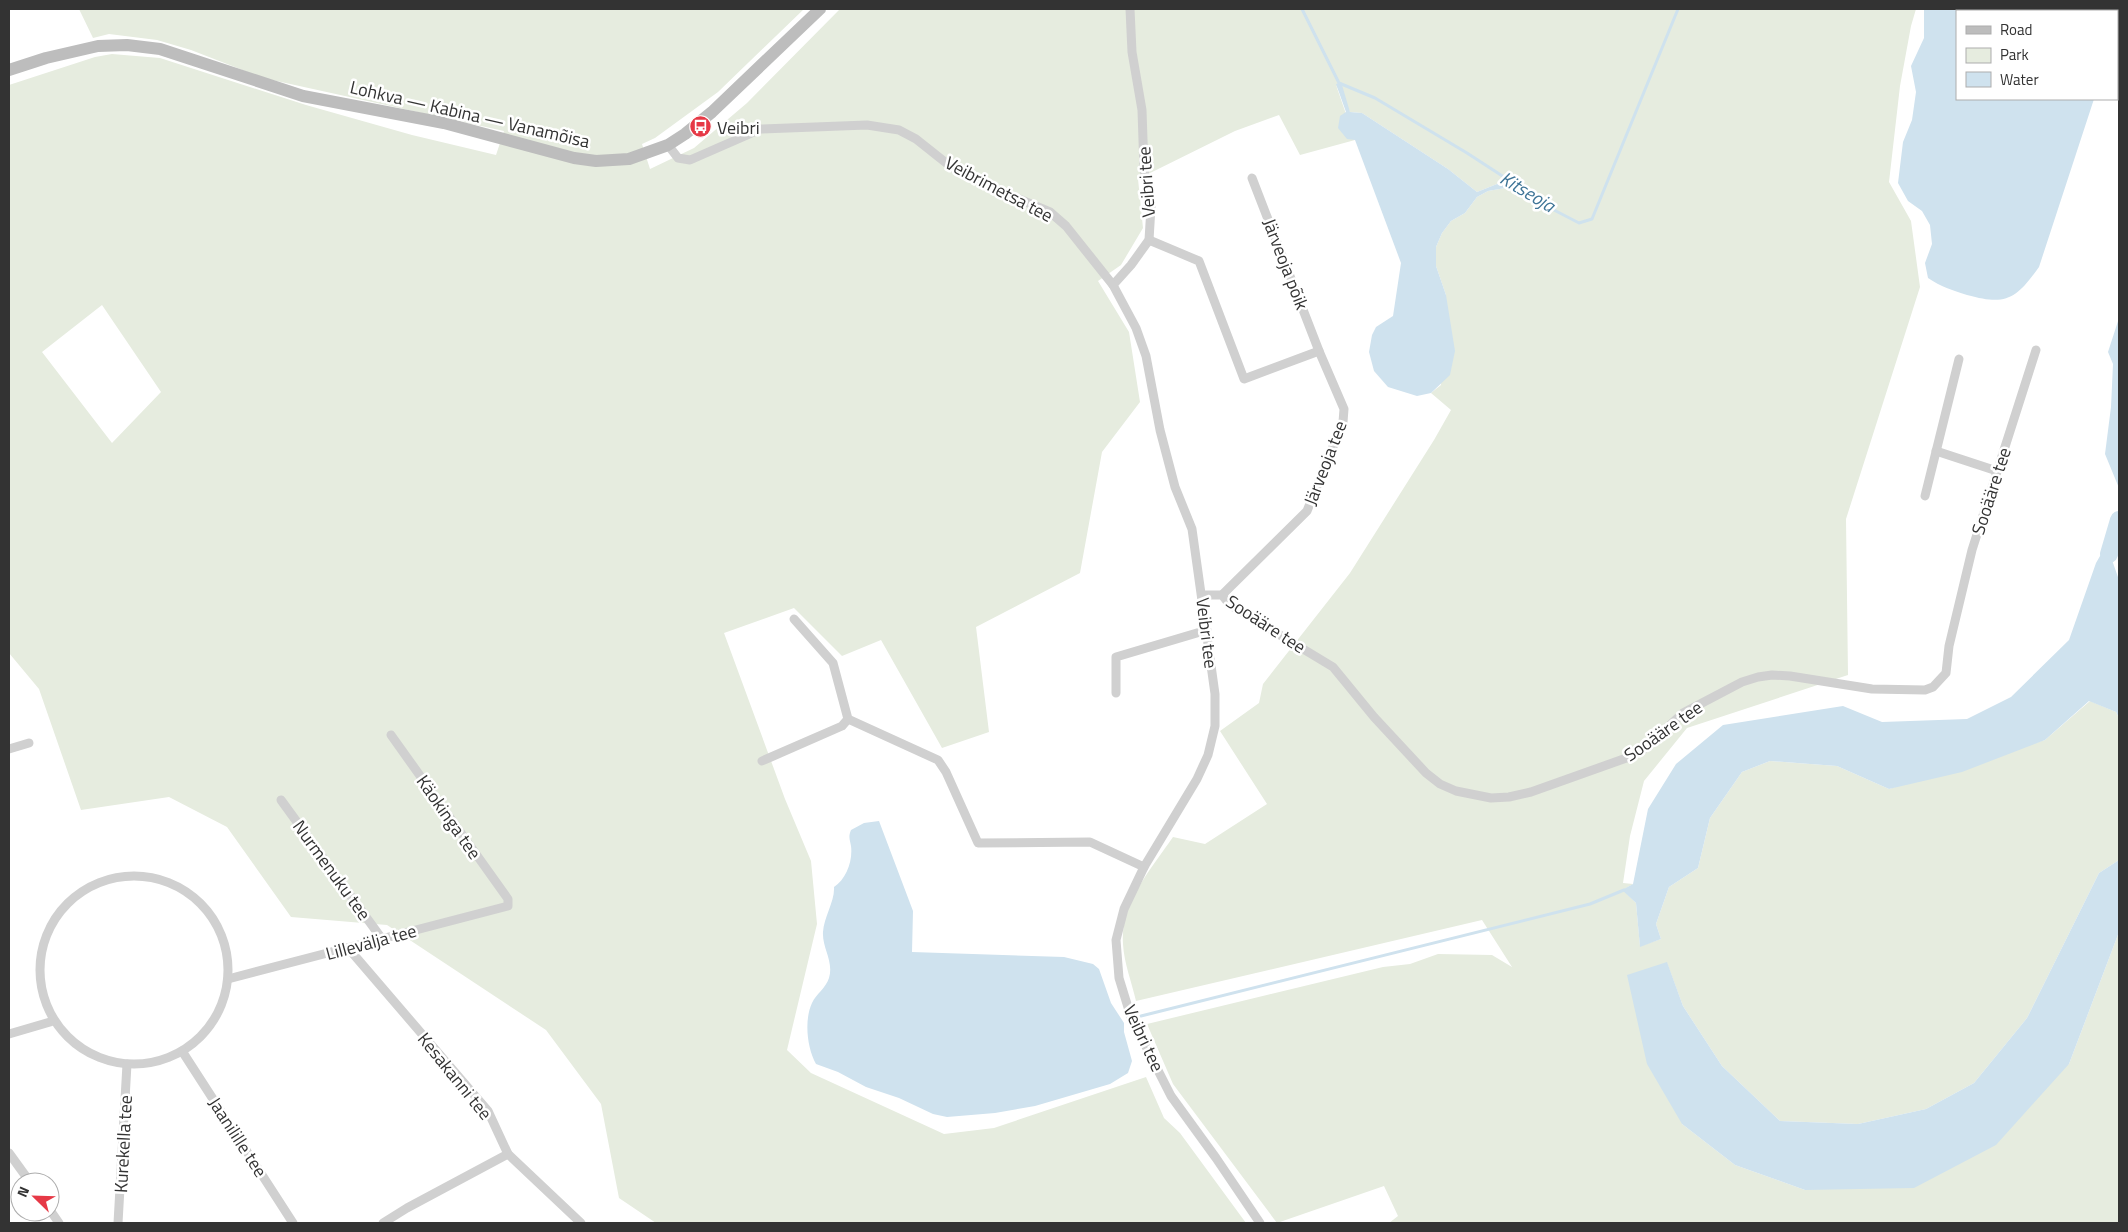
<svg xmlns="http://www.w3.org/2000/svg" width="2128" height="1232" viewBox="0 0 2128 1232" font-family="'Titillium Web',sans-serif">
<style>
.green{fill:#e6ecdf;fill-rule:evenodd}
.water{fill:#cfe2ee}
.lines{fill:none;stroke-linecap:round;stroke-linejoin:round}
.stream{stroke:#cfe2ee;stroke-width:3}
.river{stroke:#cfe2ee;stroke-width:18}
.street{stroke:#d0d0d0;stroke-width:9}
.secondary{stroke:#bdbdbd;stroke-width:12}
.labels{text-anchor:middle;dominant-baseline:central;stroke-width:5;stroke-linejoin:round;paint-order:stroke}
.street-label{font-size:18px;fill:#333;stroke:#fff}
.poi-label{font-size:18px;fill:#333;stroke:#fff;text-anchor:start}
.water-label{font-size:19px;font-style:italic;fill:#3f7597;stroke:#fff}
</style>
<rect width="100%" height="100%" fill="#fff"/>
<path class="green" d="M79,9H804L718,92L655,138L642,144L650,169L694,148L747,103L840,9H1916L1911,26L1900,86L1889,182L1911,221L1920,287L1846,519L1848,675L1687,728L1644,781L1630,836L1623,883L1633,884L1623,890L1636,903L1640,946L1661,939L1656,924L1669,887L1698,868L1710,818L1742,772L1770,761L1837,766L1889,789L2045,740L2090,701L2116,712L2119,718V860L2099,873L2027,1018L1974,1083L1926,1109L1858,1124L1780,1121L1722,1066L1683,1006L1667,963L1682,1124L1735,1165L1805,1190L2069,1064L2119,932V1223H1389L1398,1216L1384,1186L1277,1223L1173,1084L1147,1024L1383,967L1410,964L1438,954L1492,955L1512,967L1482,920L1136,1001C1132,983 1124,963 1123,944C1120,904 1151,869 1173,837L1205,844L1267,804L1220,731L1259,703L1263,684L1350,573L1434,440L1451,410L1431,393L1441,385L1446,295L1436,266V247L1442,233L1451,221L1465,213L1477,197L1488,191L1516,186L1497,184L1477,192L1448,169L1362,113L1350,112L1336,85L1355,140L1300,155L1279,115L1235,131L1138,179L1143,228L1121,265L1098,281L1129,332L1140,402L1102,452L1080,573L976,627L989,732L942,748L881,640L842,656L794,608L724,633L785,799L811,861L817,924L787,1050L811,1073L944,1134L994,1128L1146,1077L1164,1118L1180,1133L1246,1223H656L619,1198L601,1104L546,1030L387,925L291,917L227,827L169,797L81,810L39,689L9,653V85L95,57L112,54L160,58L306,105L412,135L496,155L504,131L263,78L191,50L157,40L109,34L93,38ZM102,305L161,392L112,443L42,352Z"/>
<g class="water">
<path d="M1924,9H2119V28L2117,36V11H1957V99H2094L2039,267C2016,299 2007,306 1967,295C1952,290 1941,287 1928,278L1925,263L1932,244L1930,225L1922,211L1908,201L1898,183L1903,142L1912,120L1916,92L1911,66L1924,38Z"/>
<polygon points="1339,83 1342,85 1350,112 1362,113 1448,169 1477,192 1497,184 1504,178 1517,186 1488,191 1477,197 1465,213 1451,221 1442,233 1436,247 1436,266 1446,295 1455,351 1450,375 1431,393 1417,396 1388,387 1374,371 1369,352 1372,335 1376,327 1393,316 1401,263 1355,140 1347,139 1338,128 1340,116 1346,112 1336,84"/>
<polygon points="2119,318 2119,488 2105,454 2111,407 2113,364 2108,352"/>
<polygon points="2115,530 2112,560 2119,580 2119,718 2116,712 2089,701 2045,740 1962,772 1889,789 1837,766 1770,761 1742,772 1710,818 1698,868 1669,887 1656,924 1661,939 1640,947 1636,903 1622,890 1633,884 1648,809 1676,764 1723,725 1843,706 1882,722 1967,719 2011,697 2069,640 2096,563"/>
<path d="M879,821L913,911L912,952L1064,957L1093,964L1099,969L1111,1003L1124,1023V1032L1132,1061L1128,1073L1110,1084L1035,1106L995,1113L947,1117L933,1114L899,1098L866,1087L838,1072L816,1064C807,1048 804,1020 812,1003C816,994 826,988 829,978C834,961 822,948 823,932C824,917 835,901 834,887C846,879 853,861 851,846C850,840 848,837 851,830L864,823Z"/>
<polygon points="2119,860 2119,932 2069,1064 1996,1145 1914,1188 1805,1190 1735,1165 1682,1124 1647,1064 1627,975 1667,962 1683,1006 1722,1066 1780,1121 1858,1124 1926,1109 1974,1083 2027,1018 2099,873"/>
</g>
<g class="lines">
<g class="stream">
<polyline points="1302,9 1339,83 1375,98 1467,153 1507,179"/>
<polyline points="1514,184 1554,210 1579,223 1592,219 1678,9"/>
<polyline points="1141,1016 1590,904 1624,890"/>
</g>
<polyline class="river" points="2109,554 2119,520"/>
<g class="street">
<polyline points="1130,9 1132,52 1142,110 1144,170 1151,207 1149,240 1131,265 1113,285 1136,328 1146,356 1160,430 1175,487 1192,529 1215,694 1215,726 1208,755 1197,779 1144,867 1124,909 1116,940 1119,978 1131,1017 1171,1096 1216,1158 1260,1223"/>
<polyline points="668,145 678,158 690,160 761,129 867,125 899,130 916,139 950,166 979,182 1050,212 1066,226 1113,285"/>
<polyline points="1252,178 1319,351"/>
<polyline points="1149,240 1199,261 1244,379 1319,351 1344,409 1343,422 1307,511 1222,595"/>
<polyline points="1936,451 1997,471"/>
<polyline points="1925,496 1959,359"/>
<polyline points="1203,595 1222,595 1230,605 1333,667 1374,717 1426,773 1440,784 1456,791 1491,798 1509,797 1531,792 1632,756 1644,749 1683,713 1742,682 1758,677 1772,675 1790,676 1872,689 1925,690 1933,687 1946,673 1949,646 1972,550 2036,350"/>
<polyline points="794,619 833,663 848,719 938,760 946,772 978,843 1090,842 1144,867"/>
<polyline points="1116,693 1116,657 1207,630"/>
<polyline points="9,749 29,743"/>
<polyline points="762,761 842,726 848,719"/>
<polyline points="281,800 382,939"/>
<circle cx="134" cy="970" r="94"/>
<polyline points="349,949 488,1111 508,1154 581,1223"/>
<polyline points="228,979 508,906 508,899 391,735"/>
<polyline points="9,1034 50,1022 53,1019"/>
<polyline points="182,1051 293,1223"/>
<polyline points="9,1153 30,1182"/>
<polyline points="50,1210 59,1223"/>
<polyline points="118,1223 127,1064"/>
<polyline points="383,1223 407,1208 508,1154"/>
</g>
<polyline class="secondary" points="9,70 46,58 98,46 127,45 160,49 303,96 444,123 574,158 596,161 629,159 668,145 685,134 712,112 820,9"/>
</g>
<defs>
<symbol id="bus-disc" viewBox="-11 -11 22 22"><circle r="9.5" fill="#e63946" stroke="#fff"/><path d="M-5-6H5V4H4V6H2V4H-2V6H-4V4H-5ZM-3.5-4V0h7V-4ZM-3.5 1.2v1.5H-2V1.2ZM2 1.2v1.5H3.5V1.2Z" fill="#fff"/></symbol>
</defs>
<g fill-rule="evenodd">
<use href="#bus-disc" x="688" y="114" width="25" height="25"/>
</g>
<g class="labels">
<g class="street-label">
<text transform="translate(470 114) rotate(13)">Lohkva — Kabina — Vanamõisa</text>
<text transform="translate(1146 182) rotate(-94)">Veibri tee</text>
<text transform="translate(999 189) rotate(28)">Veibrimetsa tee</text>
<text transform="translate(1286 264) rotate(69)">Järveoja põik</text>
<text transform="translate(1325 463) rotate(-69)">Järveoja tee</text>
<text transform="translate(1991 491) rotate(-72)">Sooääre tee</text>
<text transform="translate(1266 624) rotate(33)">Sooääre tee</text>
<text transform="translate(1207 633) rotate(83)">Veibri tee</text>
<text transform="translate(1663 731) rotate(-35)">Sooääre tee</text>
<text transform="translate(449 817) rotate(55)">Käokinga tee</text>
<text transform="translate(332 870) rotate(54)">Nurmenuku tee</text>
<text transform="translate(371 942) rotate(-15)">Lillevälja tee</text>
<text transform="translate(1144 1038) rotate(65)">Veibri tee</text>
<text transform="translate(455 1076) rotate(51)">Kesakanni tee</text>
<text transform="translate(238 1137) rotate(57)">Jaanilille tee</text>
<text transform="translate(123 1144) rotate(-87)">Kurekella tee</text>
</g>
<g class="poi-label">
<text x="717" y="127">Veibri</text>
</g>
<g class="water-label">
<text transform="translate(1528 191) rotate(31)">Kitseoja</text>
</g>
</g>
<rect width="2128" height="1232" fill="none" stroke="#333333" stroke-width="20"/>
<rect x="1956" y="10" width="162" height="90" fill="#ffffff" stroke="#adadad"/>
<rect x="1966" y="26" width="25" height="8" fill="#bdbdbd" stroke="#adadad"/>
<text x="2000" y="35" font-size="15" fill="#333333">Road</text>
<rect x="1966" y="48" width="25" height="15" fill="#e6ecdf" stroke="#adadad"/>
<text x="2000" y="60" font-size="15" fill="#333333">Park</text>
<rect x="1966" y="72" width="25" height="15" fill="#cfe2ee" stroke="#adadad"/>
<text x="2000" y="85" font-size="15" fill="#333333">Water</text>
<g transform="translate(35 1197) rotate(293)"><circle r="24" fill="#ffffff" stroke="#adadad"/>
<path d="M0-4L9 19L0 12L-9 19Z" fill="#e63946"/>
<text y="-8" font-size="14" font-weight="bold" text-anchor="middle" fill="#333333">N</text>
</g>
</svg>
